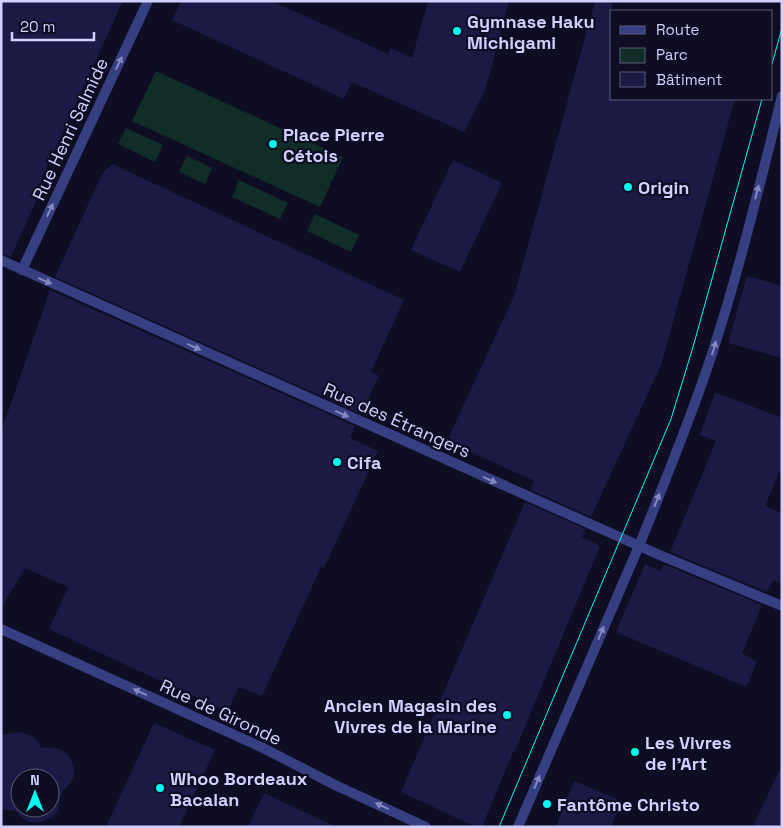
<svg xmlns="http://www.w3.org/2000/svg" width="783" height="828" viewBox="0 0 783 828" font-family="'Space Grotesk',sans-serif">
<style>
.green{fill:#102d28}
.building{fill:#1c1945;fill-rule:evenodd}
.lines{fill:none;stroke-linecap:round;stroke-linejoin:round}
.minor{stroke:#373f83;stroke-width:10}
.tertiary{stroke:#373f83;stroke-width:10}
.tram{stroke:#00fbf0;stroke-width:1}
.oneway{fill:#8488c1}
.poi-dot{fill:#00fbf0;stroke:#0e0d23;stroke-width:2}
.labels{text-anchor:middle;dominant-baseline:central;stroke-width:4.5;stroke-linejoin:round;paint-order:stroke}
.poi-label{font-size:18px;font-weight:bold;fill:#d0d1ff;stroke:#0e0d23;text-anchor:start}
.street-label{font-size:18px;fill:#d0d1ff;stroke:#0e0d23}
</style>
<rect width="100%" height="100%" fill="#0e0d23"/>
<g class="green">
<polygon points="156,71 343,157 320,207 132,121"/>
<polygon points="126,128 163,145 155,162 118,144"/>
<polygon points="187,156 212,168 205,184 179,172"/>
<polygon points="239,180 288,203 280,219 232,197"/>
<polygon points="315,214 359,235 351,252 307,231"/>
</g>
<g class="building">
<polygon points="1,1 123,1 36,191 40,192 11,257 1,253"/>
<polygon points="181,1 272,1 388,54 391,48 412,58 428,1 509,1 485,91 464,132 352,82 344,99 172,20"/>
<polygon points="595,1 612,1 612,99 735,99 661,365 591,517 531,490 534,481 447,441 514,296"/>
<polygon points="453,160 502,183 460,272 411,250"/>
<polygon points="112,164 404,300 371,372 379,376 361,414 55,277 102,174"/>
<polygon points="747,276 782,286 782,358 728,343"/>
<polygon points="50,290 355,426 350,438 378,451 324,568 321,567 262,696 239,687 227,712 49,629 68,587 25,568 1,609 1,432"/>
<polygon points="715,392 782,418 782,466 765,506 782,513 782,584 773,580 767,592 670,552 716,441 700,435"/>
<polygon points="525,502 586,529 582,537 600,546 514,753 513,752 482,827 476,827 401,792"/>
<polygon points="645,564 661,571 664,564 762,605 742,653 757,662 746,687 616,632"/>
<polygon points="154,723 215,750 179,827 106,827"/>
<path d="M20,732L34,737L41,747L60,749L68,754L74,767V777L61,795L58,811L54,816L44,821L37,823L26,821L15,811L1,809V735ZM20,778H50V808H20Z"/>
<polygon points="782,765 782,827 753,827 760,811"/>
<polygon points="574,781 622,801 611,827 556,827"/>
<polygon points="264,793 336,827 248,827"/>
</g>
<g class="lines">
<g class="minor">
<polyline points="1,260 655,553 782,606"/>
<polyline points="22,270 148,1"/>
<polyline points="1,629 263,748 335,785 426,827"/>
<polyline points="518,827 639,546"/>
</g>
<path class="tertiary" d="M639,546C664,483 690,421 711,357C739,272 760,183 782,96"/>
<g class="tram">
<polyline points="772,64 782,28"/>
<polyline points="499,827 671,419 693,347 762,99"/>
</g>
</g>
<defs><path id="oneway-solid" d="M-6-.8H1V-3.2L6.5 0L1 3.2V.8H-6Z" transform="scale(1.25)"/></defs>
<g class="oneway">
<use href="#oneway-solid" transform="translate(119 63) rotate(-65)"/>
<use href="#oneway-solid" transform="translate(757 192) rotate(-75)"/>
<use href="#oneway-solid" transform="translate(50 210) rotate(-65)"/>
<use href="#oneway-solid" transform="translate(45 281) rotate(24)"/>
<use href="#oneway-solid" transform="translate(194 347) rotate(24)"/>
<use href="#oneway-solid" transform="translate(714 348) rotate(-74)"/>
<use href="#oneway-solid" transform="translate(342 414) rotate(24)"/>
<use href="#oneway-solid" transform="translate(490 480) rotate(24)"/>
<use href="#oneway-solid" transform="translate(657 500) rotate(-68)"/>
<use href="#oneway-solid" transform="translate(601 633) rotate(-67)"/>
<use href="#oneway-solid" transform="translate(140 692) rotate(-155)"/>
<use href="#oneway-solid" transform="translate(537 782) rotate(-67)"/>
<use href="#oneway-solid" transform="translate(382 806) rotate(-155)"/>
</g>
<g class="poi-dot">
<circle cx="457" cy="31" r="5"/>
<circle cx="273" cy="144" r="5"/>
<circle cx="628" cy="187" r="5"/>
<circle cx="337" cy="462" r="5"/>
<circle cx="507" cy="715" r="5"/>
<circle cx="635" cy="752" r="5"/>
<circle cx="160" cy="788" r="5"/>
<circle cx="547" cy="804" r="5"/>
</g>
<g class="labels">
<g class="poi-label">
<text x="467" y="21">Gymnase Haku<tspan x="467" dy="21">Michigami</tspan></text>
<text x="283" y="134">Place Pierre<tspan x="283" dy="21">Cétois</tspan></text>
<text x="638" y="187">Origin</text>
<text x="347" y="462">Cifa</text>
<text x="497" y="705" text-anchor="end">Ancien Magasin des<tspan x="497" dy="21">Vivres de la Marine</tspan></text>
<text x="645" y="742">Les Vivres<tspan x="645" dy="21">de l'Art</tspan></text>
<text x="170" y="778">Whoo Bordeaux<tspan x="170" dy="21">Bacalan</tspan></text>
<text x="557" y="804">Fantôme Christo</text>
</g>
<g class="street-label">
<text transform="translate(70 129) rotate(-65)">Rue Henri Salmide</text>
<text transform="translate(397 420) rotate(24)">Rue des Étrangers</text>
<text transform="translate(221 712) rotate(25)">Rue de Gironde</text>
</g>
</g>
<rect width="783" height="828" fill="none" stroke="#d0d1ff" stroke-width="5"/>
<rect x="610" y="10" width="162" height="90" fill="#0e0d23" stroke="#5c5b7b"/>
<rect x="620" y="26" width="25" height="8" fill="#373f83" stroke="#5c5b7b"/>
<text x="656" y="35" font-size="15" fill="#d0d1ff">Route</text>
<rect x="620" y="48" width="25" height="15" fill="#102d28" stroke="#5c5b7b"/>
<text x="656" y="60" font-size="15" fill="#d0d1ff">Parc</text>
<rect x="620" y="72" width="25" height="15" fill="#1c1945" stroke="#5c5b7b"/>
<text x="656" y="85" font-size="15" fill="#d0d1ff">Bâtiment</text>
<g transform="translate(35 793)"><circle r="24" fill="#0e0d23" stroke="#5c5b7b"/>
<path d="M0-4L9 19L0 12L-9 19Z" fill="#00fbf0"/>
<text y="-8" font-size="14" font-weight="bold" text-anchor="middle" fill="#d0d1ff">N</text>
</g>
<path d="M12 32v8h82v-8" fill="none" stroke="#d0d1ff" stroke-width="2.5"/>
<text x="20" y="32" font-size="15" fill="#d0d1ff" stroke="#0e0d23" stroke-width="4" paint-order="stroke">20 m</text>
</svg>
